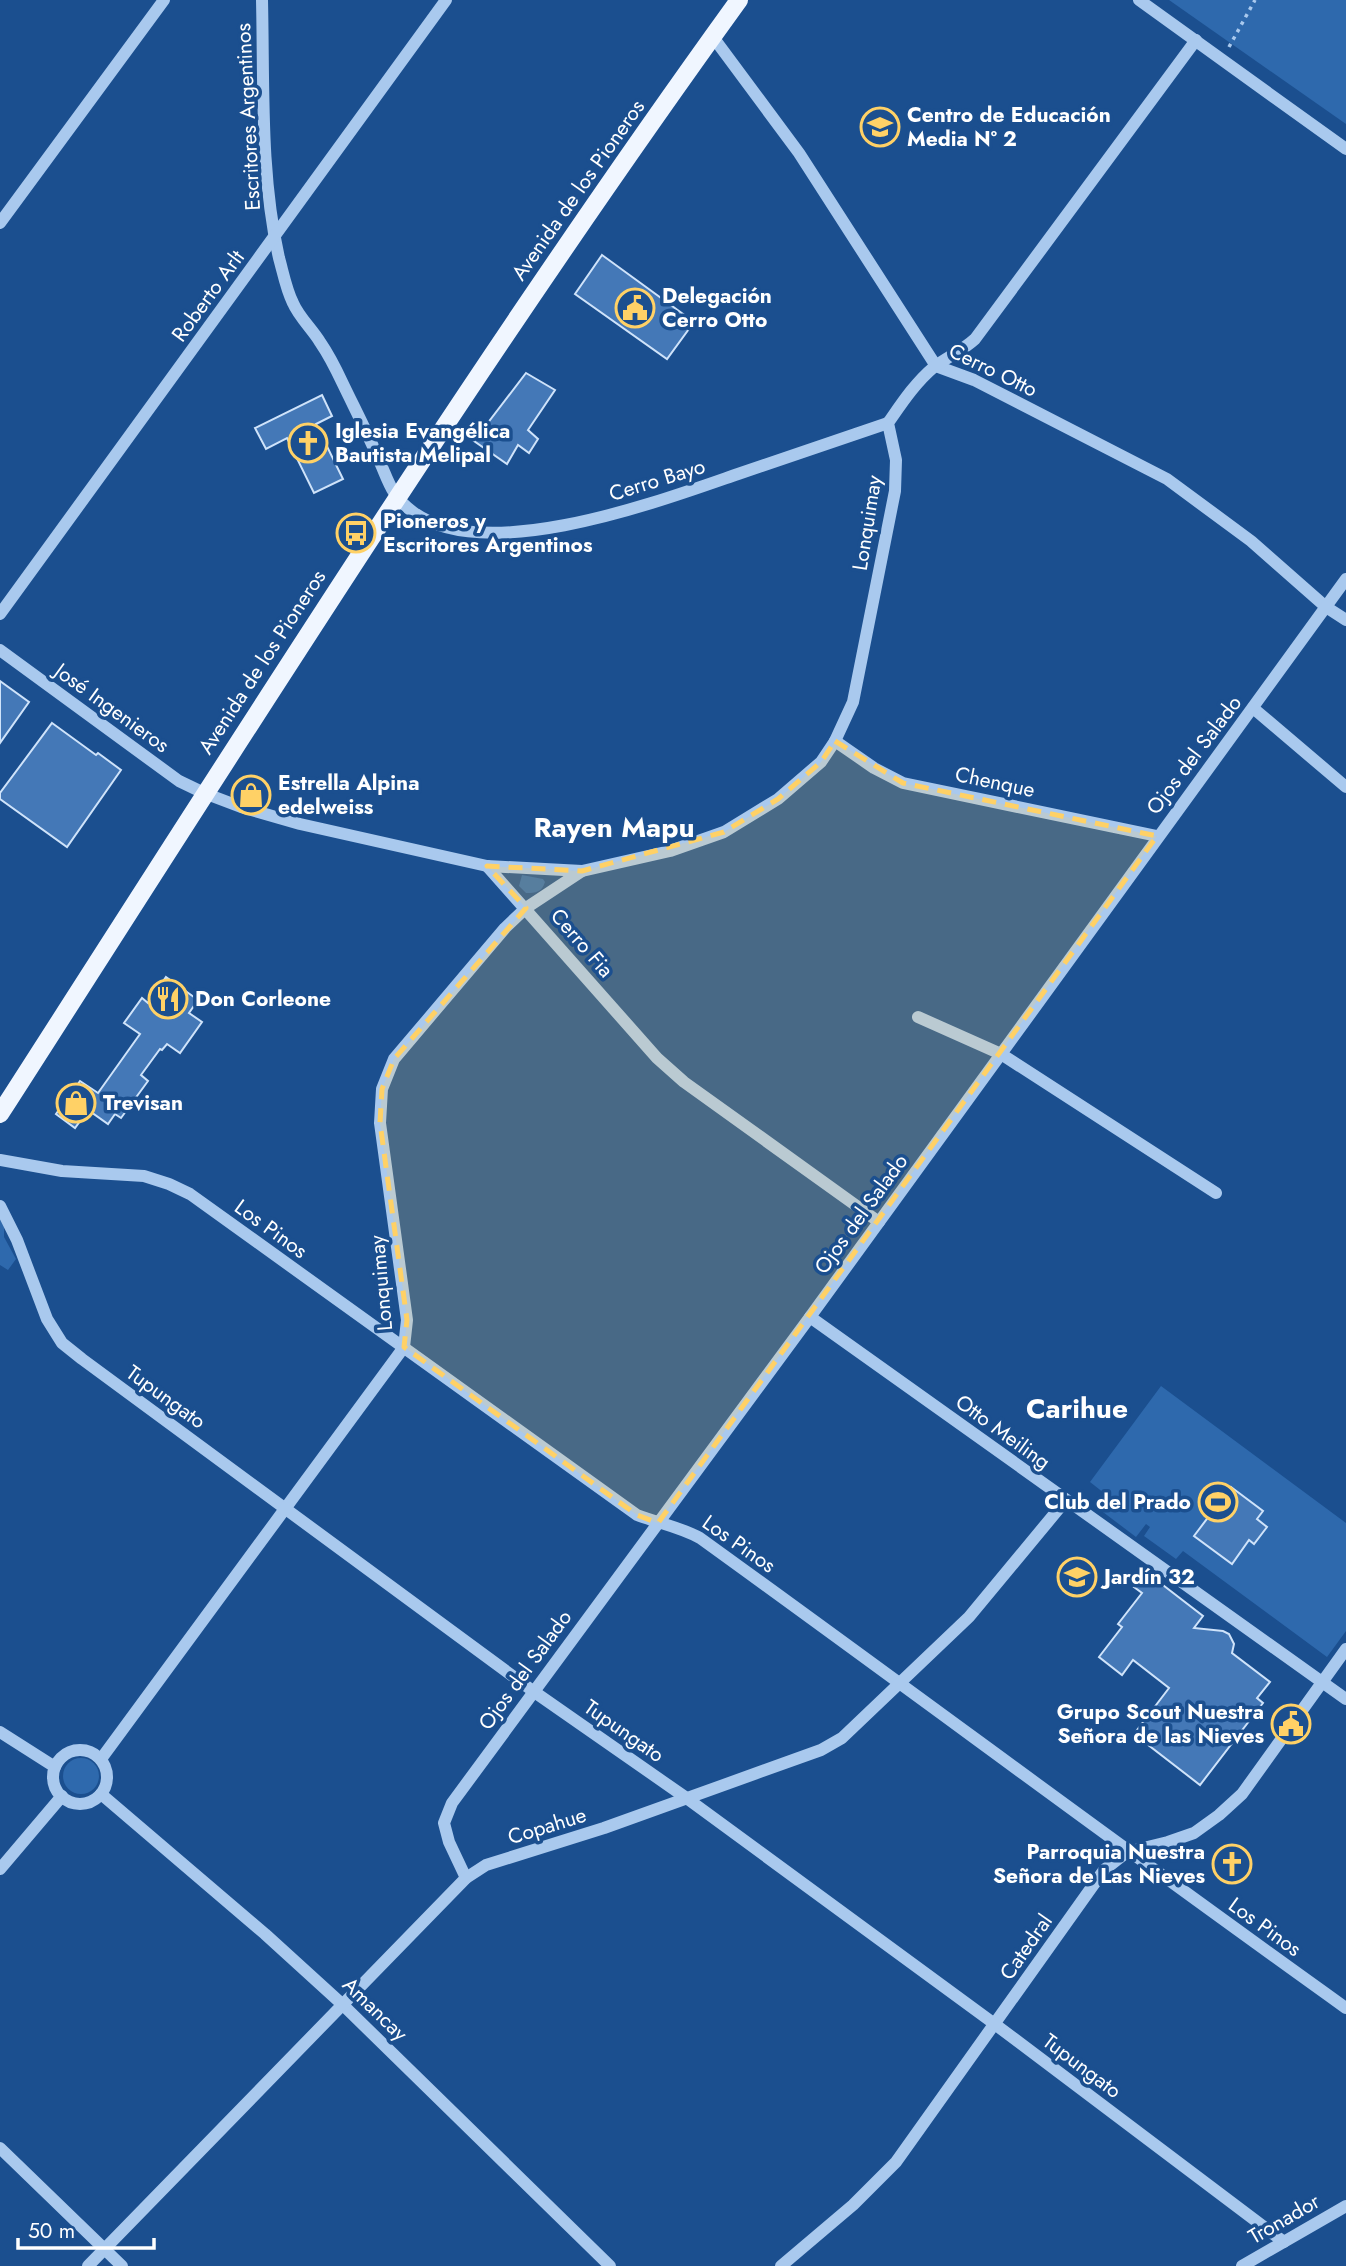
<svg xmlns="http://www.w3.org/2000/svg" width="1346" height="2266" viewBox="0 0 1346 2266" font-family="Jost,sans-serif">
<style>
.green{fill:#2e69ad}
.building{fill:#4478b7;stroke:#cfe3fa;stroke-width:2}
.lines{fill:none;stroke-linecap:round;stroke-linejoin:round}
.path{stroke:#a9c9ee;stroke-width:3.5;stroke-dasharray:3.5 5;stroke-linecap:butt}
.minor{stroke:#a9c9ee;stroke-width:12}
.major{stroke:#f0f6ff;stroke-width:18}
.marked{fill:#ffd166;fill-opacity:0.2;stroke:#ffd166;stroke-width:5;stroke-dasharray:14 9;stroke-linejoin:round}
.labels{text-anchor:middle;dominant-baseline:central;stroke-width:7;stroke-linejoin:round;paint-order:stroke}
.poi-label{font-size:21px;font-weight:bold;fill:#fff;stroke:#1b4f8f;text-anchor:start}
.street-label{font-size:21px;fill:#fff;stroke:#1b4f8f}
.district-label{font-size:28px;font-weight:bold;fill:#fff;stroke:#1b4f8f}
</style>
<rect width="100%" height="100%" fill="#1b4f8f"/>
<g class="green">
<polygon points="1169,0 1346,0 1346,124"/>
<path d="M522,875L543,879L545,882C542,892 536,893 526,893L519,886Z"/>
<polygon points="0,1219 4,1227 4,1237 16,1259 8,1270 0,1265"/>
<polygon points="1161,1386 1346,1523 1346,1631 1327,1657 1183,1551 1176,1559 1144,1536 1150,1527 1146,1524 1136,1537 1095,1506 1104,1493 1090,1482"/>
<circle cx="81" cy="1776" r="18"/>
</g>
<g class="building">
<polygon points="602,255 694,322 667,359 575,294"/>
<polygon points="526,373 555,390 528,430 538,439 529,453 518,445 507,464 474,441"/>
<polygon points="322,395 332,416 316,424 343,479 314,493 287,438 266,449 255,428"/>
<polygon points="0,681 29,702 0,743"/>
<polygon points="52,723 96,755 98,753 121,770 67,847 0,799 0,793"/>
<polygon points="166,977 198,1000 189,1013 202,1022 180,1053 167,1044 162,1050 160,1049 141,1075 148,1081 121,1118 115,1114 108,1124 88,1110 75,1128 56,1114 80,1081 98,1093 140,1034 124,1023 142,998 148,1003"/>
<polygon points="1231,1487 1263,1511 1257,1519 1267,1527 1254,1544 1249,1540 1232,1564 1194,1536"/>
<polygon points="1146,1572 1203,1616 1194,1628 1223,1631 1229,1634 1234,1644 1232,1653 1270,1682 1257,1698 1263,1703 1200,1785 1134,1734 1169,1688 1133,1660 1122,1675 1099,1657 1122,1627 1118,1624 1142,1593 1134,1587"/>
</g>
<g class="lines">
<polyline class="path" points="1229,47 1255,0"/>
<g class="minor">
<path d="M262,0C264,86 260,174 279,258C283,272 286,289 293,303C299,317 312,329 320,342C329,355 336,369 343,384C355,409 368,434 379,460C389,482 391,496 413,512C486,566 660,501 738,474C788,457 838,440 888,423"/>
<polyline points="1139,0 1346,149"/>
<polyline points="713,37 799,153 936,366 974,380 1167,479 1251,541 1326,607 1346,620"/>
<polyline points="0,223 164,0"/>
<polyline points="0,614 446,0"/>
<path d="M0,650L179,781L204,793L241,807L300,824L487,866L582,871L670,851L724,832L778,799L821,762L835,741L853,702L895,491L896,460L888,423C902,403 915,383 934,367C947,357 962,351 975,339L1196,40"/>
<polyline points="1253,708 1346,787"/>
<polyline points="835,741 874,768 903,783 1157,836"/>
<polyline points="487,866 657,1058 684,1082 879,1222"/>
<polyline points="918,1017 1001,1054 1216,1193"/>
<path d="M0,1160L62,1171L144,1176L169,1184L190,1194L637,1515C658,1523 680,1527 700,1538C916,1694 1129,1853 1346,2008"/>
<polyline points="0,1206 17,1240 47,1319 62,1343 82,1359 533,1691 685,1797 996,2025 1284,2242"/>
<polyline points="810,1317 1346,1699"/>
<polyline points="0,1732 55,1767"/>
<circle cx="80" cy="1777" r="27"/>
<polyline points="101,1759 404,1347 407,1320 380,1123 382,1089 394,1059 505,928 526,908 582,871"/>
<polyline points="101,1794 265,1934 343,2005 610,2266"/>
<polyline points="0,1869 62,1796"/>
<polyline points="466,1878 449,1842 444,1823 452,1803 810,1317 1346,579"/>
<polyline points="0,2148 122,2266"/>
<polyline points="88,2266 466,1878 486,1865 604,1828 821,1750 842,1738 969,1617 1066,1500"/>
<polyline points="781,2266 853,2205 896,2162 1104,1870 1127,1852 1168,1842 1194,1833 1219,1815 1242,1794 1346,1649"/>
<polyline points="1242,2266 1346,2206"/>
</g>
<path class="major" d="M0,1114C241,739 478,361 739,0"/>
</g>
<path class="marked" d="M835,741L903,783L1157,836L658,1523L637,1515L404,1347L407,1320L380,1123L382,1089L394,1059L526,908L487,866L582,871L724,832L778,799L821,762Z"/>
<defs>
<symbol id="school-ring" viewBox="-11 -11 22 22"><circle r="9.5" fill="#1b4f8f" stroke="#ffd166" stroke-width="1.5"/><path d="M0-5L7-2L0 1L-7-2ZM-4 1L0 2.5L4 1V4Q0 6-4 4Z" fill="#ffd166"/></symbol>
<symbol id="civic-ring" viewBox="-11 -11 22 22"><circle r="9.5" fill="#1b4f8f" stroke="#ffd166" stroke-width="1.5"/><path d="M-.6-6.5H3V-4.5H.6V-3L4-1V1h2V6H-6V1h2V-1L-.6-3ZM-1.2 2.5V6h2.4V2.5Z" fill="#ffd166"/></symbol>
<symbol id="church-ring" viewBox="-11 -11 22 22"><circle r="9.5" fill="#1b4f8f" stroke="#ffd166" stroke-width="1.5"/><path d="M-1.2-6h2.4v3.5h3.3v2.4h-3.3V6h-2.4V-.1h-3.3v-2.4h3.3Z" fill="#ffd166"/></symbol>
<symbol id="bus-ring" viewBox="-11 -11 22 22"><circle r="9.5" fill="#1b4f8f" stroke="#ffd166" stroke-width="1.5"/><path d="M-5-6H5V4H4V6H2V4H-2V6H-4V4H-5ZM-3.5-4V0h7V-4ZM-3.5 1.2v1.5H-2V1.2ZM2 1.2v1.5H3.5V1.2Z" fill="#ffd166"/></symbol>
<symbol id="shop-ring" viewBox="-11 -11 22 22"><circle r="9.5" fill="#1b4f8f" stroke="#ffd166" stroke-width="1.5"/><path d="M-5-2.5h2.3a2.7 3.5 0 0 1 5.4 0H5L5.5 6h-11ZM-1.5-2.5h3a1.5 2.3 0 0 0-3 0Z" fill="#ffd166"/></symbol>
<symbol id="restaurant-ring" viewBox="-11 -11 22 22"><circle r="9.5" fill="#1b4f8f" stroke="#ffd166" stroke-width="1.5"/><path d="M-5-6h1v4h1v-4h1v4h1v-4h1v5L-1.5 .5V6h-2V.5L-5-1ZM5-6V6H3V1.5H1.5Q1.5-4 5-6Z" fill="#ffd166"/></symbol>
<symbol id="stadium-ring" viewBox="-11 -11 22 22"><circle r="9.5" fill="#1b4f8f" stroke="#ffd166" stroke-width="1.5"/><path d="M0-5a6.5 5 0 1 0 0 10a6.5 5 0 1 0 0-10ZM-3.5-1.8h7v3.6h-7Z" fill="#ffd166"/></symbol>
</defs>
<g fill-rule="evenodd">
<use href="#school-ring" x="858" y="105" width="44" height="44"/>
<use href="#civic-ring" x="613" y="286" width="44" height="44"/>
<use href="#church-ring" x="286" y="421" width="44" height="44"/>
<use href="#bus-ring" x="334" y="511" width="44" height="44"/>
<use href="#shop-ring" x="229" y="773" width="44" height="44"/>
<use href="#restaurant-ring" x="146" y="977" width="44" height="44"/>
<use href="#shop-ring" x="54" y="1081" width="44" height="44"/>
<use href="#stadium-ring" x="1196" y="1480" width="44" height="44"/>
<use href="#school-ring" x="1055" y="1555" width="44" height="44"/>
<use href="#civic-ring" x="1269" y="1702" width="44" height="44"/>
<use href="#church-ring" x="1210" y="1842" width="44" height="44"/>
</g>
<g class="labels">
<g class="poi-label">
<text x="907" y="115">Centro de Educación<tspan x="907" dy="24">Media Nº 2</tspan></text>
<text x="662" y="296">Delegación<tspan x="662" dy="24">Cerro Otto</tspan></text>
<text x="335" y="431">Iglesia Evangélica<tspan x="335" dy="24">Bautista Melipal</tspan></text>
<text x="383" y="521">Pioneros y<tspan x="383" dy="24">Escritores Argentinos</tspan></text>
<text x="278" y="783">Estrella Alpina<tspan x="278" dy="24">edelweiss</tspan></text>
<text x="195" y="999">Don Corleone</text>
<text x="103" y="1103">Trevisan</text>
<text x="1191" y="1502" text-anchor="end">Club del Prado</text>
<text x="1104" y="1577">Jardín 32</text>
<text x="1264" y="1712" text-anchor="end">Grupo Scout Nuestra<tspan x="1264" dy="24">Señora de las Nieves</tspan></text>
<text x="1205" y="1852" text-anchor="end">Parroquia Nuestra<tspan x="1205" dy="24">Señora de Las Nieves</tspan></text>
</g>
<g class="street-label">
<text transform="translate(248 117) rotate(-93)">Escritores Argentinos</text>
<text transform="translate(578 190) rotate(-55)">Avenida de los Pioneros</text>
<text transform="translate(208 296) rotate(-54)">Roberto Arlt</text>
<text transform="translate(993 370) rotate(26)">Cerro Otto</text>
<text transform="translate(657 480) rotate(-17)">Cerro Bayo</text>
<text transform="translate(867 523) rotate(-81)">Lonquimay</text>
<text transform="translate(262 662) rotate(-57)">Avenida de los Pioneros</text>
<text transform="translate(112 708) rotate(36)">José Ingenieros</text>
<text transform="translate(1194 755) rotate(-53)">Ojos del Salado</text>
<text transform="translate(995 782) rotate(12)">Chenque</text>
<text transform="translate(582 943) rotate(49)">Cerro Fia</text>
<text transform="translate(861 1214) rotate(-54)">Ojos del Salado</text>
<text transform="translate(271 1229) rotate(36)">Los Pinos</text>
<text transform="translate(381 1283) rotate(-95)">Lonquimay</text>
<text transform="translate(166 1397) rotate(36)">Tupungato</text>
<text transform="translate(1003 1432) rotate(36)">Otto Meiling</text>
<text transform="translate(739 1544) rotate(35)">Los Pinos</text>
<text transform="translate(525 1670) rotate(-54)">Ojos del Salado</text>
<text transform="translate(624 1731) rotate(35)">Tupungato</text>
<text transform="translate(547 1826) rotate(-17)">Copahue</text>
<text transform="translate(1265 1927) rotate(36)">Los Pinos</text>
<text transform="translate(1026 1947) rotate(-55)">Catedral</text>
<text transform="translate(375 2009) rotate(44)">Amancay</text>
<text transform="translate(1082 2066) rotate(37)">Tupungato</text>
<text transform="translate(1284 2219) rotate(-30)">Tronador</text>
</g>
<g class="district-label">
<text x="614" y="827">Rayen Mapu</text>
<text x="1077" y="1408">Carihue</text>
</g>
</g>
<path d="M18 2238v10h136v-10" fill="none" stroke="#ffffff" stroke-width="3.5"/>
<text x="28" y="2238" font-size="21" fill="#ffffff" stroke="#1b4f8f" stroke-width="5" paint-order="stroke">50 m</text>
</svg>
